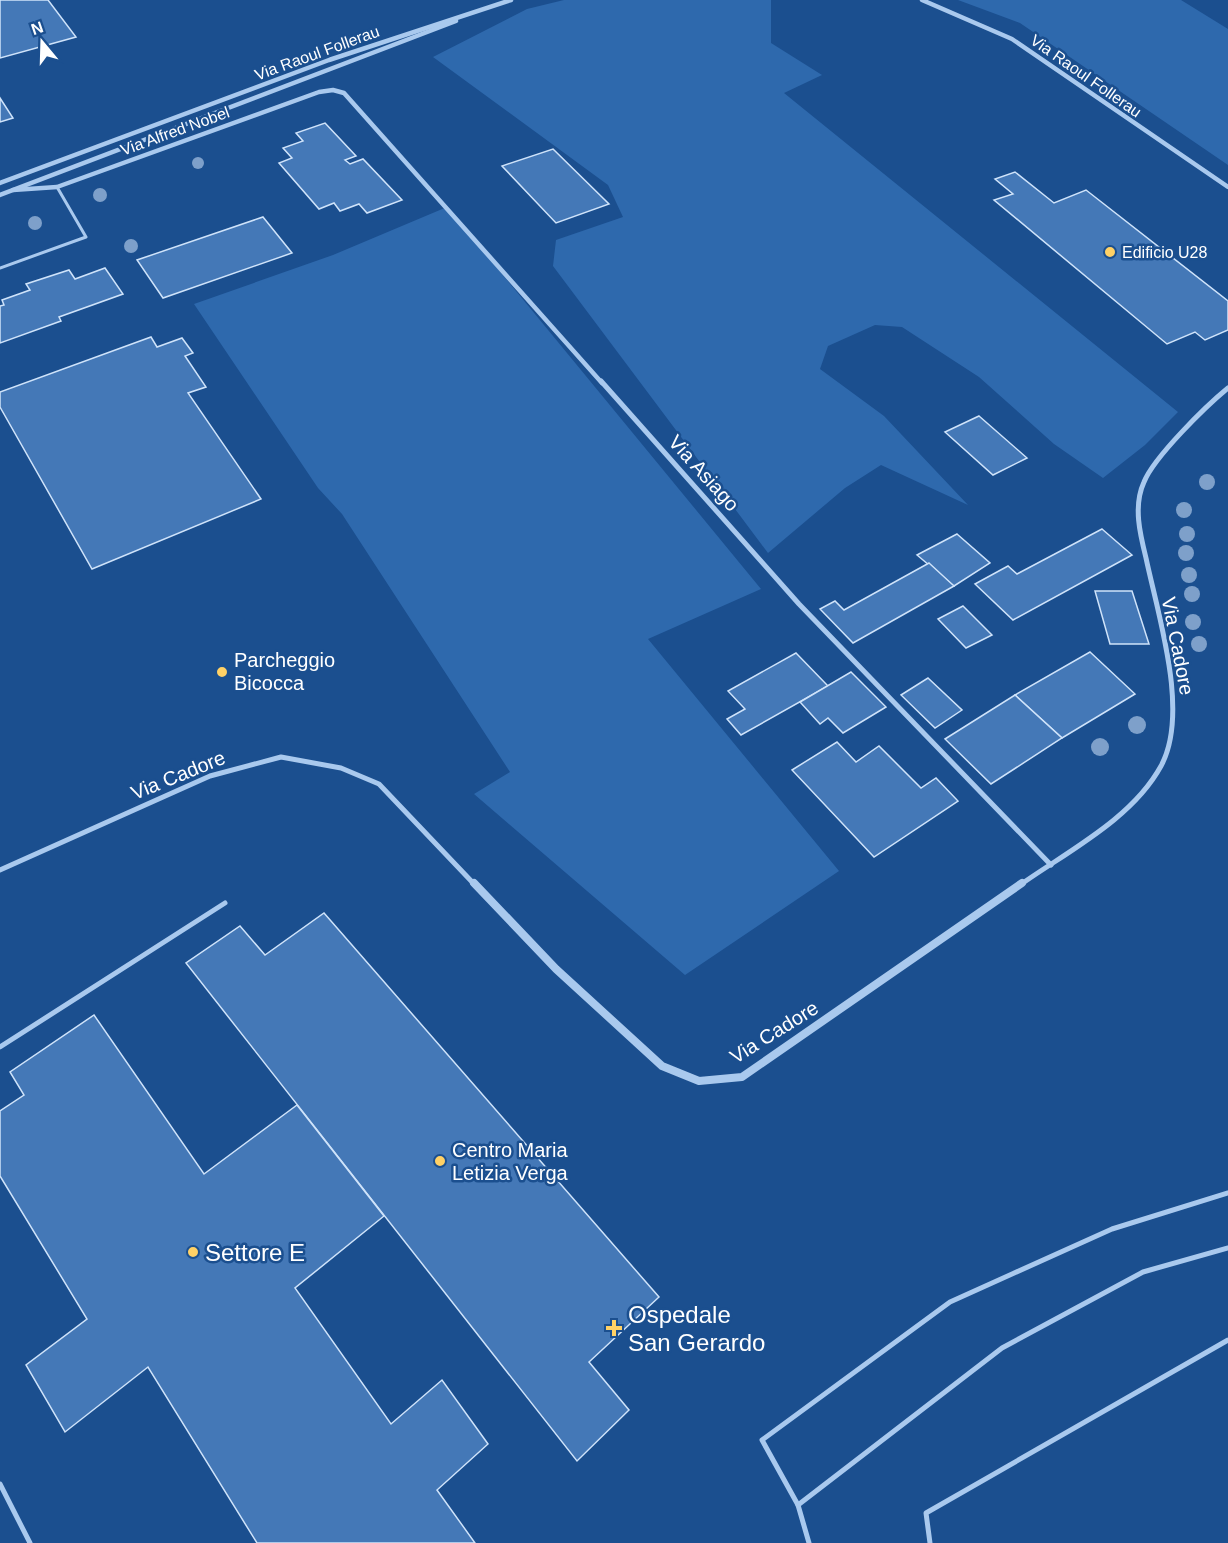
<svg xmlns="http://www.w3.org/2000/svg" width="1228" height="1543" viewBox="0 0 1228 1543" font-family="Arial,sans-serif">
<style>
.green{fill:#2e69ad}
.building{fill:#4478b7;stroke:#cfe3fa;stroke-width:1.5}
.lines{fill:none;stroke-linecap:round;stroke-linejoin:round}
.lane-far1{stroke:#a9c9ee;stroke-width:3}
.lane{stroke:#a9c9ee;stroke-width:5}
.street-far2{stroke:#a9c9ee;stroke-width:4.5}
.street-far1{stroke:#a9c9ee;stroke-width:5}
.street{stroke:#a9c9ee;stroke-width:8}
.tree{fill:#7ea0ca}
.poi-dot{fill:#ffd166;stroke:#1b4f8f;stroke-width:2}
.labels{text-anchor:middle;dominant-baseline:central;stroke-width:5;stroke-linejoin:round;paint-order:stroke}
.far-street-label{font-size:16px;fill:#fff;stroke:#1b4f8f}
.far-poi-label{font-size:16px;fill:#fff;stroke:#1b4f8f;text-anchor:start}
.street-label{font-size:20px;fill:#fff;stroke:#1b4f8f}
.poi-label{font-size:20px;fill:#fff;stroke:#1b4f8f;text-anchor:start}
.near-poi-label{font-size:24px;fill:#fff;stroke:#1b4f8f;text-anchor:start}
</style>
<rect width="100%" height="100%" fill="#1b4f8f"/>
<g class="green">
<polygon points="564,0 771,0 771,43 822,75 784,93 1178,412 1145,445 1103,478 1054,444 979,377 902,327 875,325 828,346 820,369 884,416 968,505 881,465 845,488 768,553 553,266 556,240 623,217 608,185 433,57 527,9"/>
<polygon points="958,0 1181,0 1228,29 1228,165 1020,23"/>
<polygon points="447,207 761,589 648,639 839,871 685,975 474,794 510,772 342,514 318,488 194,304 333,255"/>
</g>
<g class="building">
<polygon points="0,0 48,0 76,37 0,58"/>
<polygon points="0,98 13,118 0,122"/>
<polygon points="325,123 356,156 345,160 350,164 363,159 402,200 367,213 359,204 340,211 334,203 319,209 279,163 292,158 283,148 303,141 296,133"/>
<polygon points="553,149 609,204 556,223 502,166"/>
<polygon points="1015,172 1054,203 1086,190 1228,301 1228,330 1205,340 1195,332 1167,344 994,200 1013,194 995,179"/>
<polygon points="263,217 292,253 163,298 137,260"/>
<polygon points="105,268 123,294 59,317 61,321 0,343 0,306 4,305 2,300 30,290 26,284 69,270 75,279"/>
<polygon points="151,337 157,347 182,338 193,353 185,356 206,387 188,393 261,499 92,569 0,407 0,392"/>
<polygon points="979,416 1027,458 993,475 945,432"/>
<polygon points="1102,529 1132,555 1013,620 975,584 1008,566 1017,574"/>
<polygon points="957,534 990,563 954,586 917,555"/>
<polygon points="929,563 954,586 853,643 820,609 835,601 844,610"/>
<polygon points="1095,591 1132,591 1149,644 1110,644"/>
<polygon points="963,606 992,635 966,648 938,619"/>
<polygon points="1090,652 1135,694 1062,738 1015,695"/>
<polygon points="796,653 828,686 741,735 727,719 745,709 728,691"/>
<polygon points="851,672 886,707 843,733 828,718 820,724 800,702"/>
<polygon points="928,678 962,710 935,728 901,695"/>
<polygon points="1015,695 1062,738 991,784 945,739"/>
<polygon points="837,742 856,762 879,746 921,788 936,778 958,801 874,857 792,770"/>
<polygon points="324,913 659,1297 589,1362 629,1410 577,1461 186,963 240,926 265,955"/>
<polygon points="94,1015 204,1174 297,1105 384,1216 295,1288 391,1424 442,1380 488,1444 437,1490 475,1543 257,1543 148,1367 65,1432 26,1365 87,1319 0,1176 0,1111 24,1095 10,1072"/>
</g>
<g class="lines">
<polyline class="lane-far1" points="0,268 86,237 57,187"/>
<g class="lane">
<polyline points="0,1047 225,903"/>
<polyline points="0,1484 30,1543"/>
<polyline points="798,1505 762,1440 950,1302 1112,1229 1228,1193"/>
<polyline points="809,1543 798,1505 1002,1348 1143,1272 1228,1248"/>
<polyline points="930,1543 926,1513 1228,1340"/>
</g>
<g class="street-far2">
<polyline points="922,0 1012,39 1228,187"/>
<polyline points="0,183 329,60 511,0"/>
<polyline points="13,190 57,187 319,92 333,90 344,93 602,383"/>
<polyline points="0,195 456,21"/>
</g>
<g class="street-far1">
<polyline points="601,381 799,604 1051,865"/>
<polyline points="0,870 210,776 281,757 341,768 379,784 475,885"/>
<path d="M1020,885C1068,851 1132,819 1161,766C1190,713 1158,615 1146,558C1140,534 1133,506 1144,482C1154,457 1206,406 1228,388"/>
</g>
<polyline class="street" points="474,883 556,969 662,1066 699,1081 742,1077 1022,883"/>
</g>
<g class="tree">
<circle cx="198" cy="163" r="6"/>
<circle cx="100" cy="195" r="7"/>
<circle cx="35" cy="223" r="7"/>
<circle cx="131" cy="246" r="7"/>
<circle cx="1207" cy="482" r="8"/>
<circle cx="1184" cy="510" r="8"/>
<circle cx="1187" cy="534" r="8"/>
<circle cx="1186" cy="553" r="8"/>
<circle cx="1189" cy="575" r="8"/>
<circle cx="1192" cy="594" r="8"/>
<circle cx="1193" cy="622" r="8"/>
<circle cx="1199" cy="644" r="8"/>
<circle cx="1137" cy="725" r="9"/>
<circle cx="1100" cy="747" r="9"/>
</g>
<g class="poi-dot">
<circle cx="1110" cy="252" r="6"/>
<circle cx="222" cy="672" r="6"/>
<circle cx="440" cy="1161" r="6"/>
<circle cx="193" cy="1252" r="6"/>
<path d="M611 1319h6v6h6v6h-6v6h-6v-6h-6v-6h6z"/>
</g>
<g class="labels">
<g class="far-street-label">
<text transform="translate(317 53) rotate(-20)">Via Raoul Follerau</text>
<text transform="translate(1086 76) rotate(35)">Via Raoul Follerau</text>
<text transform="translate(175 131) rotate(-20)">Via Alfred Nobel</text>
</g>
<g class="far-poi-label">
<text x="1122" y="252">Edificio U28</text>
</g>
<g class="street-label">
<text transform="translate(704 473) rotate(48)">Via Asiago</text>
<text transform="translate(1178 646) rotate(79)">Via Cadore</text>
<text transform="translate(178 775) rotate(-22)">Via Cadore</text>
<text transform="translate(774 1032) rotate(-32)">Via Cadore</text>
</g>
<g class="poi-label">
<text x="234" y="660">Parcheggio<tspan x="234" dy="23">Bicocca</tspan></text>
<text x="452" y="1150">Centro Maria<tspan x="452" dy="23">Letizia Verga</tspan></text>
</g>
<g class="near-poi-label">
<text x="205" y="1252">Settore E</text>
<text x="628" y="1314">Ospedale<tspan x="628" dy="28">San Gerardo</tspan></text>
</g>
</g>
<g transform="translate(42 42) rotate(341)" stroke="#1b4f8f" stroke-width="4.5" paint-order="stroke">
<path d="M0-4.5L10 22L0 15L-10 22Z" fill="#ffffff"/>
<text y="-9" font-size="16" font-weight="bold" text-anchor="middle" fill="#ffffff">N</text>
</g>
</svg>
